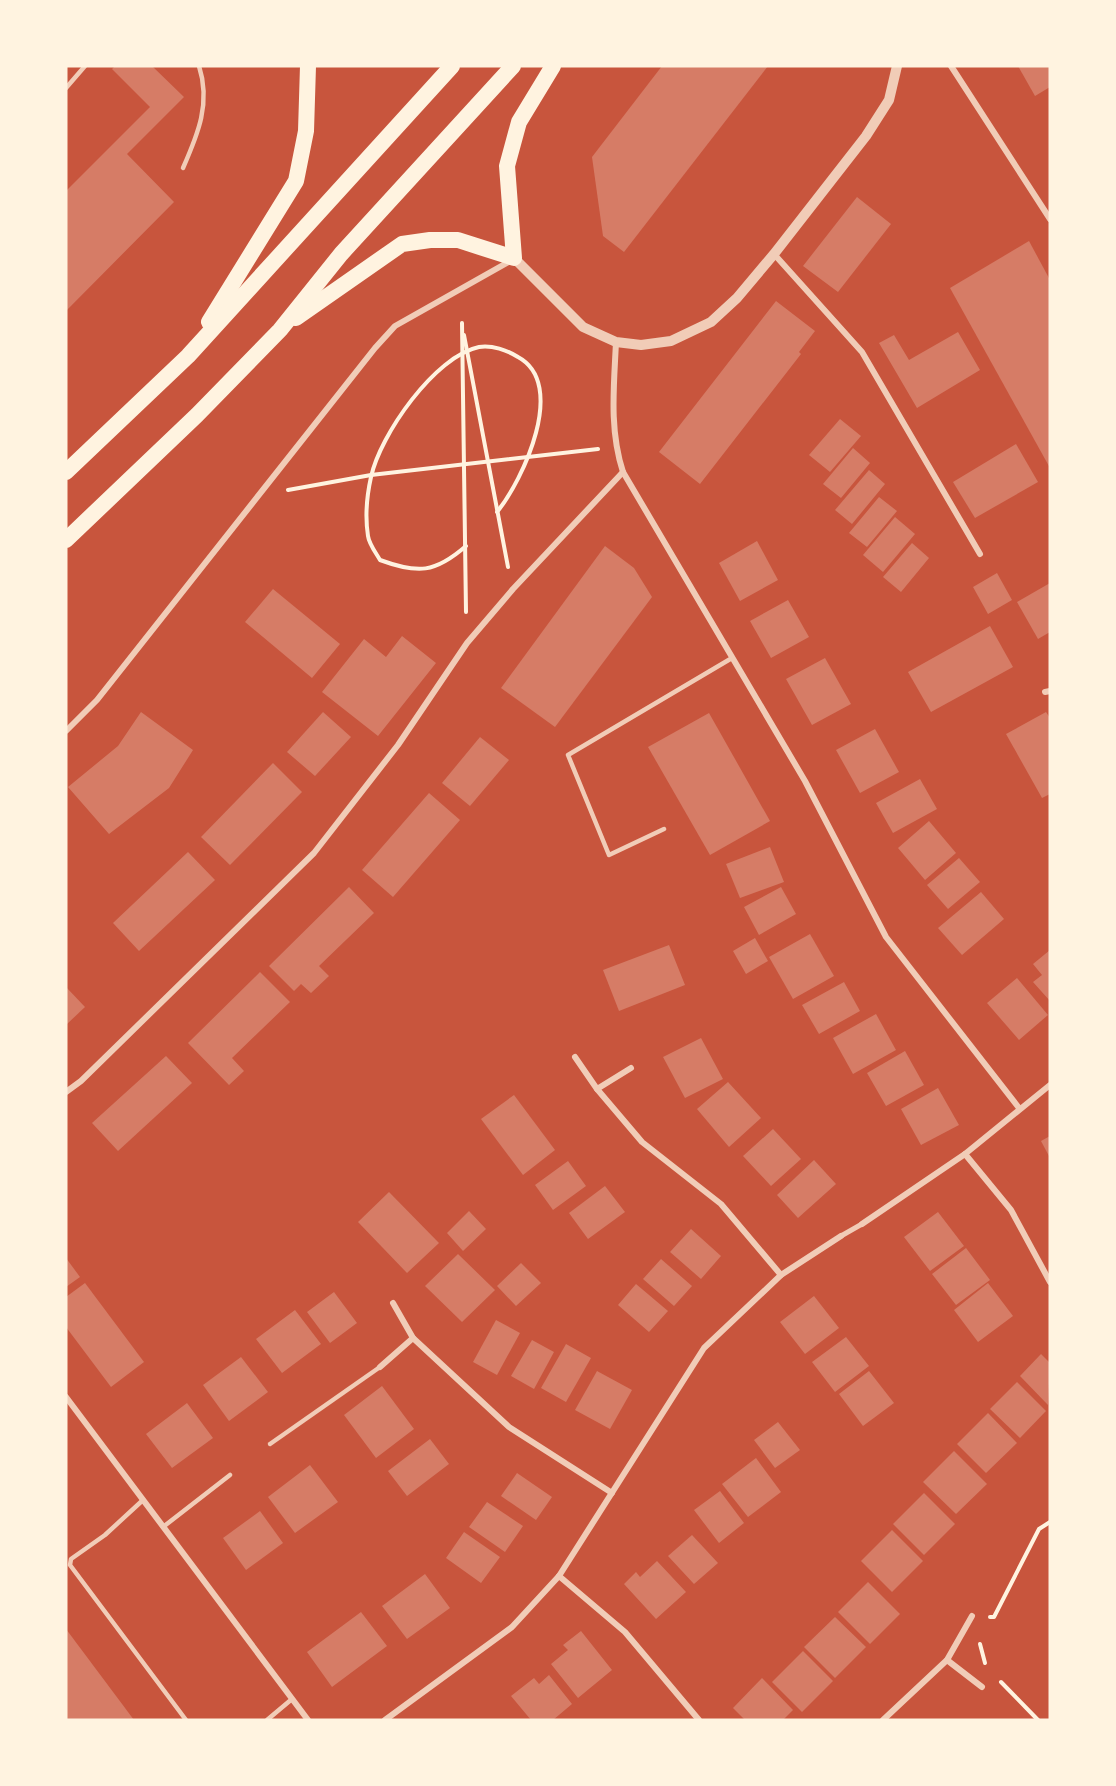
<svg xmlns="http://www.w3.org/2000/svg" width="1116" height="1786" viewBox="0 0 1116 1786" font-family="Figtree,sans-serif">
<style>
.building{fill:#d67c66}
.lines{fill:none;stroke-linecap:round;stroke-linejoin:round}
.path{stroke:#fff3e0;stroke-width:4}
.service{stroke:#f1ccb7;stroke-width:4.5}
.pedestrian{stroke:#f1ccb7;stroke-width:5}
.minor{stroke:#f1ccb7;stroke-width:6}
.tertiary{stroke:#f1ccb7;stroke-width:10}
.trunk{stroke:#fff3e0;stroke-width:16}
</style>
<rect width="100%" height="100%" fill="#c8553d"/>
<g class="building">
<polygon points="115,66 152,66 184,97 127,154 174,202 66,311 66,191 150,107 112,69"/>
<polygon points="662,66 768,66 624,252 603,236 592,157"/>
<polygon points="1018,66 1050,66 1050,87 1035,96"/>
<polygon points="857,197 891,224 838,292 803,266"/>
<polygon points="1029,241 1050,280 1050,468 950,288"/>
<polygon points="776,301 815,331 799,352 801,354 700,484 659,452"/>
<polygon points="958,332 980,370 917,408 879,343 894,335 909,360"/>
<polygon points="840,419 861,436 830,472 809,455"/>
<polygon points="1016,444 1038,482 975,518 953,482"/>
<polygon points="853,448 870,463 841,498 823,484"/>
<polygon points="869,470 885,484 852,524 835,510"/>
<polygon points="879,497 897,511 867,547 849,533"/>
<polygon points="895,517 915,534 883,572 863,555"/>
<polygon points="757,541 778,580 740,601 719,563"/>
<polygon points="912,543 929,558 901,592 883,577"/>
<polygon points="605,546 634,568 652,597 555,727 501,688"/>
<polygon points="997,573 1012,600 988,614 973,587"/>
<polygon points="1050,583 1050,632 1038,639 1017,602"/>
<polygon points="273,589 340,644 312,678 245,622"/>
<polygon points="788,600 809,637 771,658 750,621"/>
<polygon points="990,626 1013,667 931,712 908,672"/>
<polygon points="402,636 436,663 378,736 322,692 364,639 386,657"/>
<polygon points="825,658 851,704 812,725 786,679"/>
<polygon points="141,712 193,750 169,788 109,834 68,787 118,746"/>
<polygon points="323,712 351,737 315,776 287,752"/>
<polygon points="1046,712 1050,718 1050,794 1042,798 1006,734"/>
<polygon points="709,713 770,821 710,855 648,747"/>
<polygon points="875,729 899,772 860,793 836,750"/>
<polygon points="480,737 509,760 470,806 442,783"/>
<polygon points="273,763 302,792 230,865 201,837"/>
<polygon points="920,779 937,809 893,833 876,803"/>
<polygon points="429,793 460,820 393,897 362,870"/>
<polygon points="929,821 956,853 925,880 898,848"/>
<polygon points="770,847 784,882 740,898 726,864"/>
<polygon points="188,852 215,880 139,951 113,923"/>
<polygon points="959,858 980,882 948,909 927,885"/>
<polygon points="349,887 374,913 319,966 329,976 311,993 301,984 294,991 269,966"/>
<polygon points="781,887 796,914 759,935 744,907"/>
<polygon points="981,892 1004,919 962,955 938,928"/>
<polygon points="810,934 834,976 793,999 769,957"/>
<polygon points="755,938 768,961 746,974 733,951"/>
<polygon points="669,945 685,985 619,1011 603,970"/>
<polygon points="1050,950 1050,1001 1033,982 1042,975 1033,964"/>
<polygon points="260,972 290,1002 232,1058 244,1071 229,1085 188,1043"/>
<polygon points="1017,978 1048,1015 1019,1040 987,1003"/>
<polygon points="844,982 860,1011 819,1034 802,1005"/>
<polygon points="66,987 85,1007 66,1025"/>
<polygon points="876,1014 896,1050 853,1074 833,1038"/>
<polygon points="701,1038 723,1079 685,1098 663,1057"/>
<polygon points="905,1051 924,1085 886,1106 867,1073"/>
<polygon points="166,1056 192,1083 118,1151 92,1123"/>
<polygon points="728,1082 761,1118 729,1147 697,1109"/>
<polygon points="938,1088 959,1125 921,1145 901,1109"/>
<polygon points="514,1095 555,1150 523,1175 481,1119"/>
<polygon points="773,1129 801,1159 771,1186 743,1156"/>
<polygon points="1050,1136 1050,1158 1041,1141"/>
<polygon points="814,1160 836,1184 798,1218 777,1195"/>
<polygon points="568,1161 586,1186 553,1210 535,1185"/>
<polygon points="605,1186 625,1212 588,1239 569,1213"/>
<polygon points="389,1192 439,1243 407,1273 358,1222"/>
<polygon points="469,1211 486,1229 463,1251 447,1233"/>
<polygon points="938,1212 964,1246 930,1271 904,1237"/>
<polygon points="691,1229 721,1256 701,1279 670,1252"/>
<polygon points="966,1248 990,1280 956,1305 932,1274"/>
<polygon points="458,1254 495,1290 462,1322 425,1286"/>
<polygon points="66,1258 80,1277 66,1287"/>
<polygon points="661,1259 692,1286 674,1306 643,1279"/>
<polygon points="521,1263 541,1283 516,1306 497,1286"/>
<polygon points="85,1283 144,1362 111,1387 66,1327 66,1297"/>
<polygon points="988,1283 1013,1316 978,1342 954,1310"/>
<polygon points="636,1284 668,1311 649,1332 618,1305"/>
<polygon points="334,1292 357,1323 330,1343 307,1312"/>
<polygon points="814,1296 839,1328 805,1354 780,1322"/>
<polygon points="295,1310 321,1344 282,1373 256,1339"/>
<polygon points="496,1320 520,1333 497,1375 473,1362"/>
<polygon points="846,1337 869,1366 835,1392 812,1362"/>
<polygon points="532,1340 554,1352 534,1389 511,1376"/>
<polygon points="566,1344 591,1358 566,1402 541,1388"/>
<polygon points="1041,1354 1050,1363 1048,1405 1020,1376"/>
<polygon points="241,1357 268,1392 229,1421 203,1385"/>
<polygon points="597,1371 632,1390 610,1429 575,1410"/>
<polygon points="869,1371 894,1403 863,1426 839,1394"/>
<polygon points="1017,1382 1046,1411 1020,1438 990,1409"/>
<polygon points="382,1386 414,1429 376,1458 344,1415"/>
<polygon points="187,1403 213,1438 172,1468 146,1434"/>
<polygon points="988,1413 1017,1443 986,1473 957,1444"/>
<polygon points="778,1422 800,1450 775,1468 754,1440"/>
<polygon points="430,1439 449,1464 407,1496 388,1471"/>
<polygon points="954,1451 987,1484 956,1514 923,1482"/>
<polygon points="756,1458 781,1492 748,1517 722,1484"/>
<polygon points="310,1465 338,1502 295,1533 268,1497"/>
<polygon points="517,1473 552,1497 536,1520 501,1496"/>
<polygon points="720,1491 744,1523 719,1543 694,1510"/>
<polygon points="924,1493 955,1524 924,1555 893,1524"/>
<polygon points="487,1502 523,1526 505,1552 469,1527"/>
<polygon points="260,1511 283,1543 246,1570 223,1538"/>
<polygon points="892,1530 923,1561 892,1592 861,1561"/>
<polygon points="464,1532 500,1557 481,1583 446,1558"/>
<polygon points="692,1535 718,1563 694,1584 668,1556"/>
<polygon points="657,1561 686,1592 656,1619 624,1584 636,1572 640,1577"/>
<polygon points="425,1574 450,1608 407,1639 382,1606"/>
<polygon points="868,1582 900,1614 870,1644 838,1612"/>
<polygon points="361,1612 387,1646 332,1687 307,1652"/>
<polygon points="835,1617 866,1647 835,1678 804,1647"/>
<polygon points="66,1629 134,1720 66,1720"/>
<polygon points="581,1631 612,1670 578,1698 551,1664 568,1650 563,1645"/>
<polygon points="803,1651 833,1681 802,1712 772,1682"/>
<polygon points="549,1675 572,1704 553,1720 531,1720 511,1696 534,1678 539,1684"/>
<polygon points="762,1678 793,1710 783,1720 745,1720 733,1708"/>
</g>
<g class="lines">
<g class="path">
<polyline points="462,323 466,612"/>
<polyline points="464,335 508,567"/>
<polyline points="288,490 371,475 598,449"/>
<path d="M466,546C435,573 418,574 380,560C376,553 369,544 368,536C365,517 367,495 371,477C380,435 435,356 479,347C492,345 507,350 518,357C568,384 523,480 497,512"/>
<polyline points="990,1617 994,1617 1039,1529 1050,1522"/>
<polyline points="980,1644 985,1663"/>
<polyline points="1001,1682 1038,1720"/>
</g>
<g class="service">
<polyline points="66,88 85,66"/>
<path d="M183,168C198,134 211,103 199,66"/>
<polyline points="664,829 609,855 568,755 732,658"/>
<polyline points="270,1444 380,1367"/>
<polyline points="143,1500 105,1535 71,1559 70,1565 186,1720"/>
<polyline points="163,1527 230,1475"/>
<polyline points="267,1720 292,1699"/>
</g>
<polyline class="pedestrian" points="841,1236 862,1224"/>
<g class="minor">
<polyline points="951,66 1050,219"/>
<polyline points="774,254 862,352 980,554"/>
<path d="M616,342C614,386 609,429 623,472L805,781L886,937L1019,1108"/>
<polyline points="1045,692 1050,691"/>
<polyline points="66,731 97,700 375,348 395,326 512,260"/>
<polyline points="575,1057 597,1089 642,1142 721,1204 781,1275"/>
<polyline points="597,1089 631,1068"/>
<polyline points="66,1092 81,1081 314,853 398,745 467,643 513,589 623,472"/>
<polyline points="965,1154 1011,1210 1050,1282"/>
<polyline points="862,1224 965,1154 1050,1085"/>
<polyline points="393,1303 413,1338 509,1427 612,1493"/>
<polyline points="380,1367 413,1338"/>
<polyline points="66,1397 308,1720"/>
<polyline points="559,1576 625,1632 699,1720"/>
<polyline points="947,1660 982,1687"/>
<polyline points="385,1720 512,1627 559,1576 704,1348 781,1275 841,1236"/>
<polyline points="883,1720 947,1660 972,1616"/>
</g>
<polyline class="tertiary" points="514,258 583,327 616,342 641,345 671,341 711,322 737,298 774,254 866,136 889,100 897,66"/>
<g class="trunk">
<polyline points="296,318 402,244 430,240 458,240 514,258 507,166 519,122 553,66"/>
<polyline points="209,322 296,181 306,131 308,66"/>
<polyline points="66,472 188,356 452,66"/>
<polyline points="66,540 197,415 280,330 341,254 513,66"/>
</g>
</g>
<rect width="1116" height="1786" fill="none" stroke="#fff3e0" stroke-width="135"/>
</svg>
